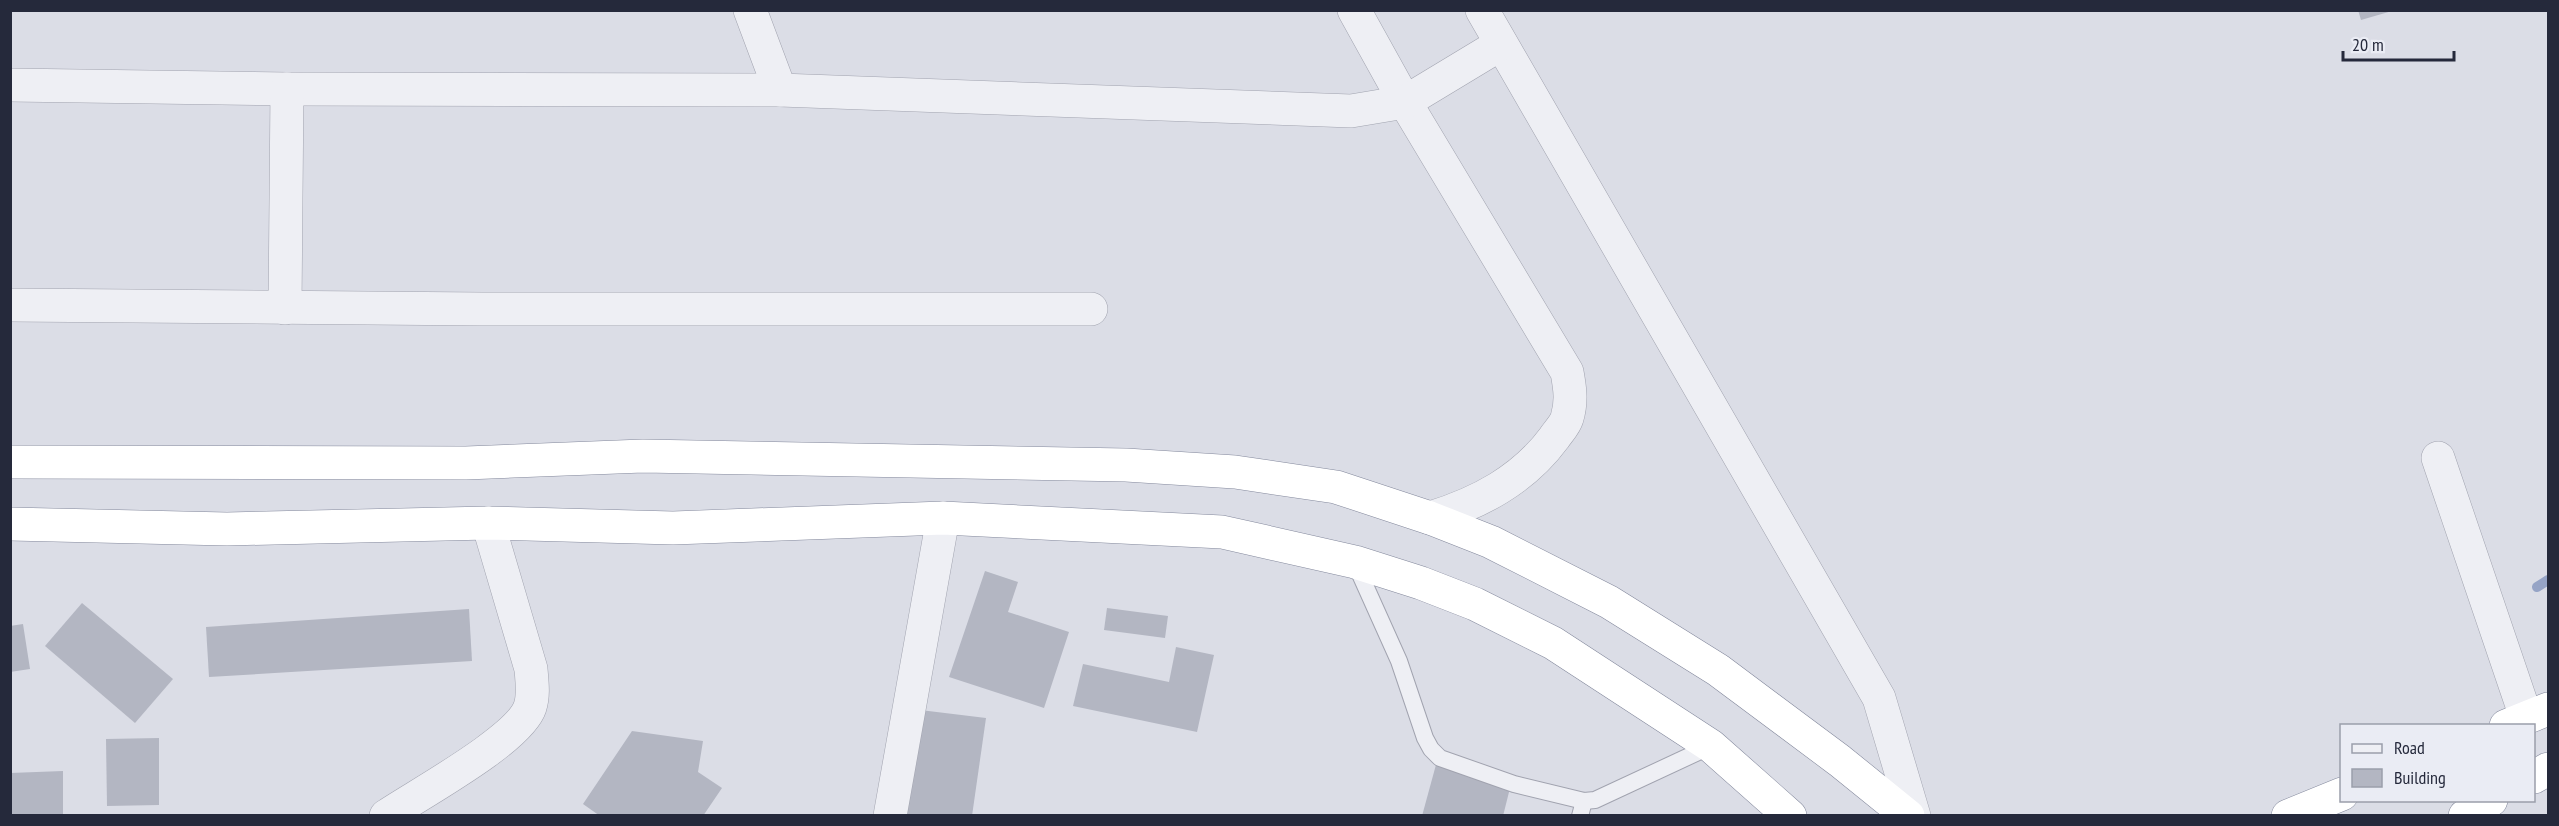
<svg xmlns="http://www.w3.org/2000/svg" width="2559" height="826" viewBox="0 0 2559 826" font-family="'PT Sans Narrow',sans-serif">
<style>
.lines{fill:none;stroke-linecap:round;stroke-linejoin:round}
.stream{stroke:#96a4c6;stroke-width:10}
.building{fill:#b3b6c2}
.service-casing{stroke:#a1a3af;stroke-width:18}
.minor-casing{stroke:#a1a3af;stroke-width:34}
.trunk-casing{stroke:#83889c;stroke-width:34}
.service{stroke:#eeeff4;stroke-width:16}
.minor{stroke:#eeeff4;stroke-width:33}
.trunk{stroke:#fff;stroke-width:33}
</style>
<rect width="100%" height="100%" fill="#dbdde6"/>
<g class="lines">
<polyline class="stream" points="2537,587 2548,580"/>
</g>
<g class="building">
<polygon points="2358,10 2392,10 2392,11 2361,20"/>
<polygon points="985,571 1018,582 1008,612 1069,632 1044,708 949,677"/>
<polygon points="82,603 173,679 135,723 45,646"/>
<polygon points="1107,608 1168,616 1165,638 1104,630"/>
<polygon points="469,609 472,661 209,677 206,627"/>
<polygon points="23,624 30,669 10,672 10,626"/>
<polygon points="1176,647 1214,655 1197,732 1073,706 1083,664 1169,682"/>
<polygon points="912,709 986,718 972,816 897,816"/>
<polygon points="632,731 703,741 698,772 722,788 703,816 600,816 583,804"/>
<polygon points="159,738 159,805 107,806 106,739"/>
<polygon points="1437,761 1512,780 1503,816 1422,816"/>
<polygon points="63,771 63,816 10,816 10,773"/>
</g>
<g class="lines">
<defs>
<g id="service">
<polyline points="1355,563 1399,661 1425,738 1431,749 1440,758 1514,784 1584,801 1595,800 1711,746"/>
<polyline points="1580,816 1584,801"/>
</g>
<g id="minor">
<polyline points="750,10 780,90"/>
<path d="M1354,10L1405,102L1567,372C1570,388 1572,402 1567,418C1565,425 1558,432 1554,438C1523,480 1479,503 1430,518"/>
<polyline points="1482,10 1879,698 1914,816"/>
<polyline points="10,85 287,89 780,90 1351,111 1405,102 1501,44"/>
<polyline points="10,305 482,309 1091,309"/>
<polyline points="285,308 287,89"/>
<polyline points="2438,458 2526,717"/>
<path d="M386,816C417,795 519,740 530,707C534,695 532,682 531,669L488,523"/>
<polyline points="890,816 943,518"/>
</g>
<g id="trunk">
<polyline points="10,462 466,463 643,456 1126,465 1235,472 1336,487 1430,518 1491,542 1609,602 1718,670 1840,761 1908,816"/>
<polyline points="10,524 227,529 488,523 673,528 943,518 1222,532 1355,562 1421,583 1475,604 1553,643 1711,746 1790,816"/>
<polyline points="2506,726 2548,709"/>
<polyline points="2534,777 2548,769"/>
<polyline points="2288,816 2342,794"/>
<polyline points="2465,816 2491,800"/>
</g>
</defs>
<use href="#service" class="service-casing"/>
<use href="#minor" class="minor-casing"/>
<use href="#trunk" class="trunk-casing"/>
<use href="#service" class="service"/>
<use href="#minor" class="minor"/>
<use href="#trunk" class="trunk"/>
</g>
<rect width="2559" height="826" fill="none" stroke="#25293b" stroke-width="24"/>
<rect x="2340" y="724" width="195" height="78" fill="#eaecf4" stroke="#9b9eaa" stroke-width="1.5"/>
<rect x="2352" y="744" width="30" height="9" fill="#eeeff4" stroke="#9b9eaa" stroke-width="1.5"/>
<text x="2394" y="754" font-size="18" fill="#25293b">Road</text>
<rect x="2352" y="769" width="30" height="18" fill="#b3b6c2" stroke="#9b9eaa" stroke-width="1.5"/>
<text x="2394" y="784" font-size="18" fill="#25293b">Building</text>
<path d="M2343 51v9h111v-9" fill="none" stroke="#25293b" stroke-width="3"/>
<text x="2352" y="51" font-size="18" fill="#25293b" stroke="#eaecf4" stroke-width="4.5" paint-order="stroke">20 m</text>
</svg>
